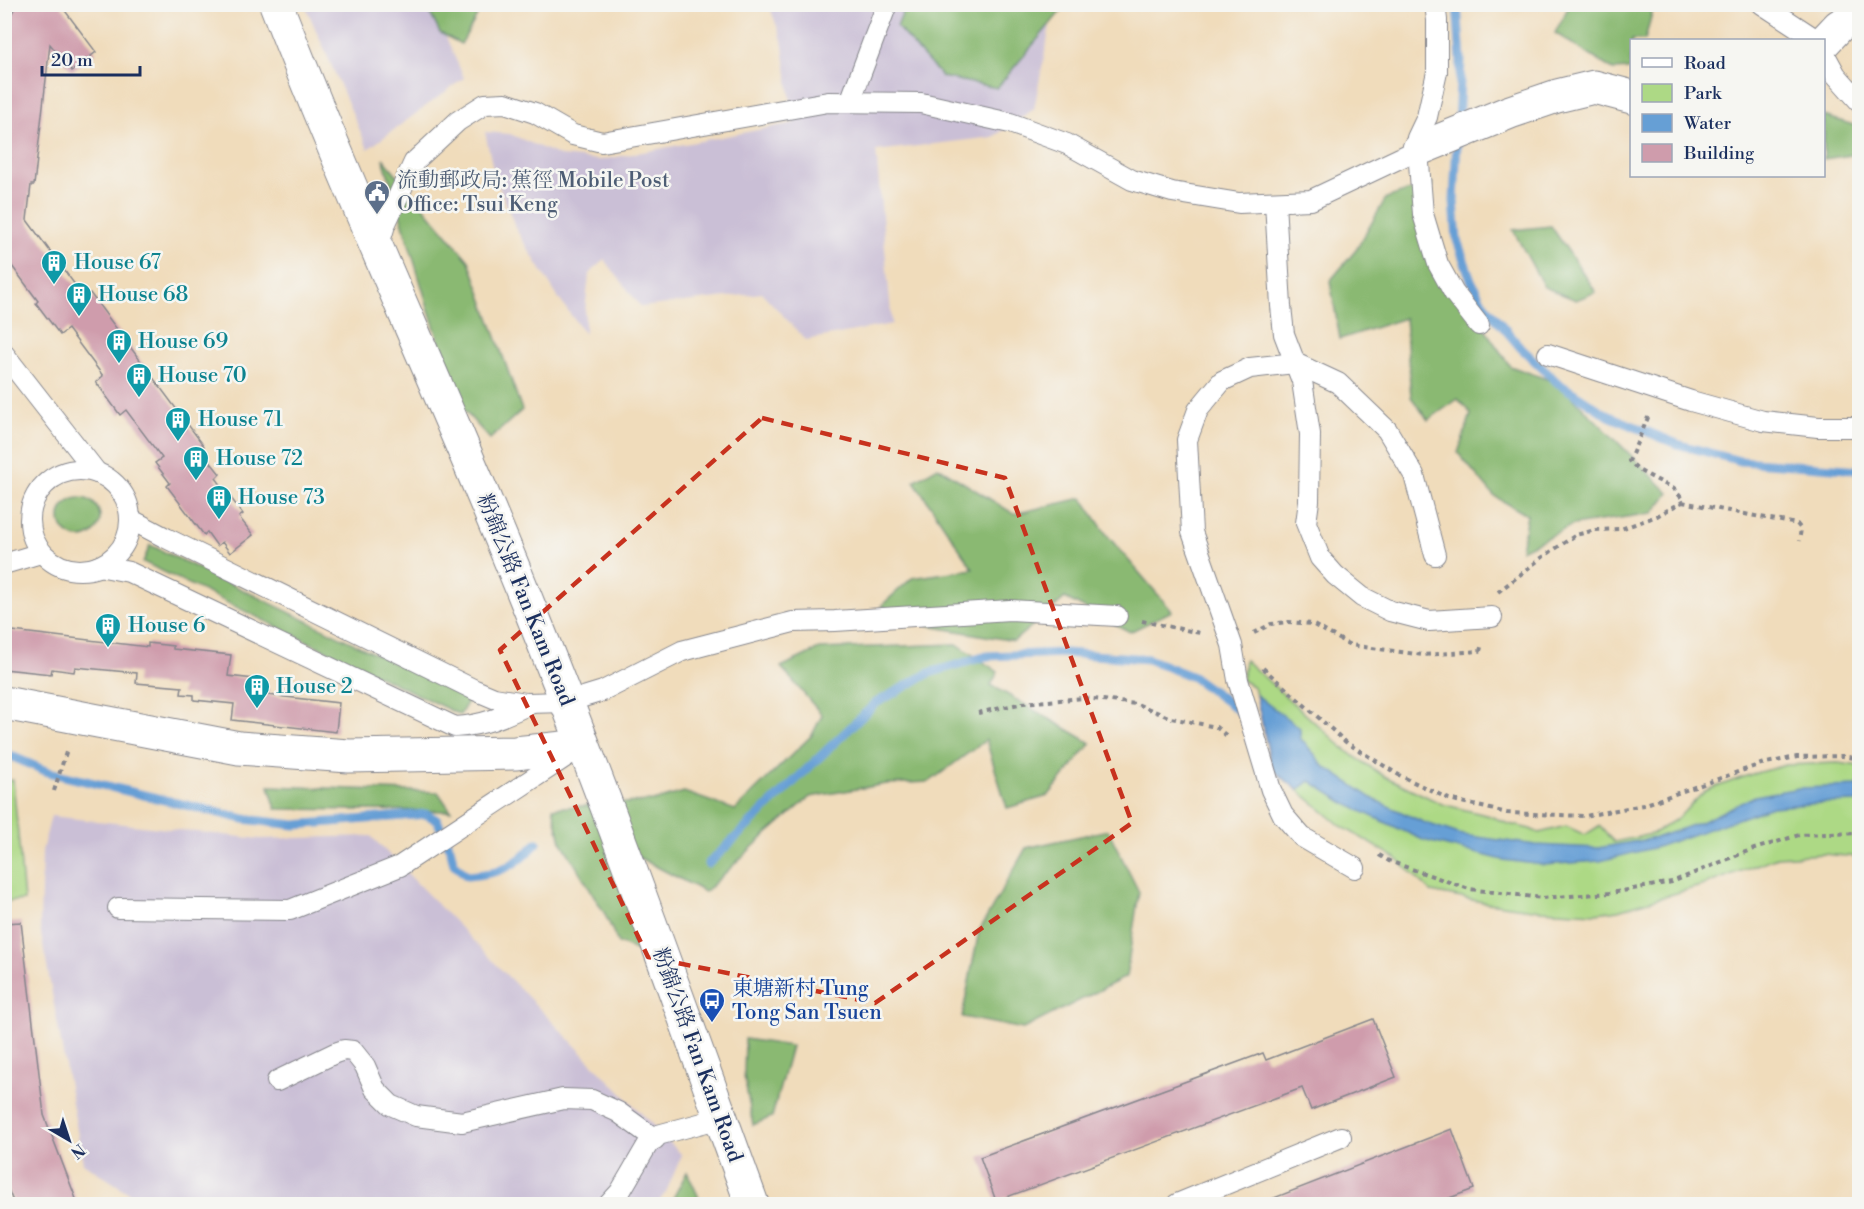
<svg xmlns="http://www.w3.org/2000/svg" width="1864" height="1209" viewBox="0 0 1864 1209" font-family="'Libre Bodoni','Noto Serif TC',serif">
<style>
.industrial{fill:#cabfd6}
.green{fill:#add985;stroke:#648472;stroke-width:1.5}
.forest{fill:#8ab972;stroke:#527468;stroke-width:1.5}
.water{fill:#669fd5;stroke:#40679a;stroke-width:1.5}
.lines{fill:none;stroke-linecap:round;stroke-linejoin:round}
.stream{stroke:#669fd5;stroke-width:9}
.building{fill:#cf9cac}
.service-casing{stroke:#86868c;stroke-width:22}
.minor-casing{stroke:#86868c;stroke-width:35}
.secondary-casing{stroke:#86868c;stroke-width:35}
.path{stroke:#86868c;stroke-width:4;stroke-dasharray:4.5 4.5;stroke-linecap:butt}
.service{stroke:#fff;stroke-width:20}
.minor{stroke:#fff;stroke-width:33}
.secondary{stroke:#fff;stroke-width:33}
.marked{fill:none;stroke:#c8321e;stroke-width:4.5;stroke-dasharray:12 8;stroke-linejoin:round}
.labels{text-anchor:middle;dominant-baseline:central;stroke-width:5;stroke-linejoin:round;paint-order:stroke}
.service-label{font-size:21px;fill:#4e5e75;stroke:#f6f6f2;text-anchor:start}
.culture-label{font-size:21px;fill:#0d838f;stroke:#f6f6f2;text-anchor:start}
.street-label{font-size:21px;fill:#1b2f5e;stroke:#f6f6f2}
.transit-label{font-size:21px;fill:#164399;stroke:#f6f6f2;text-anchor:start}
</style>
<rect width="100%" height="100%" fill="#f6f6f2"/>
<filter id="ink" filterUnits="userSpaceOnUse"><feTurbulence type="fractalNoise" baseFrequency=".0167" numOctaves="2"/><feDisplacementMap in="SourceGraphic" scale="12" xChannelSelector="R" yChannelSelector="G"/><feConvolveMatrix kernelMatrix="1 2 1 2 8 2 1 2 1" color-interpolation-filters="sRGB"/></filter>
<filter id="wash" filterUnits="userSpaceOnUse"><feTurbulence type="fractalNoise" baseFrequency=".008" numOctaves="4" result="noise"/><feDisplacementMap in="SourceGraphic" scale="24" xChannelSelector="R" yChannelSelector="G"/><feGaussianBlur stdDeviation="1.35" result="paint"/><feColorMatrix in="noise" values="0 0 0 0 0 0 0 0 0 0 0 0 0 0 0 0 0 1.4 0 .05"/><feComposite in="paint" operator="in"/></filter>
<g filter="url(#wash)">
<rect width="100%" height="100%" fill="#f0dcbb"/>
<g class="industrial">
<polygon points="305,5 432,5 464,78 368,149"/>
<polygon points="769,5 1054,5 1034,109 993,137 876,151 892,324 806,340 762,293 641,307 604,259 589,275 585,312 585,334 559,299 517,231 494,174 485,132 510,134 560,156 601,160 794,123 782,40"/>
<polygon points="51,816 260,839 371,836 682,1155 666,1192 657,1204 146,1204 83,1163 40,928 42,851"/>
</g>
<g class="green">
<polygon points="1245,660 1349,753 1384,776 1442,804 1490,816 1509,824 1530,829 1539,833 1566,826 1585,835 1599,826 1614,842 1652,834 1677,819 1705,791 1752,774 1786,765 1838,763 1859,766 1859,857 1823,854 1777,857 1704,885 1618,910 1596,913 1539,910 1488,903 1431,892 1396,858 1341,826 1298,790 1310,781 1316,756 1300,738 1257,699 1254,687 1242,680"/>
<polygon points="13,780 24,900 5,902 5,781"/>
</g>
<g class="forest">
<polygon points="906,4 1066,4 1066,5 997,88 942,77 897,27"/>
<polygon points="1570,4 1654,5 1645,40 1632,40 1631,69 1613,70 1555,33"/>
<polygon points="426,5 474,5 477,16 461,44 440,33"/>
<polygon points="1824,116 1857,126 1858,154 1824,159"/>
<polygon points="383,158 469,261 522,410 490,439 460,406 428,307"/>
<polygon points="1432,183 1424,210 1458,290 1510,366 1558,383 1669,493 1653,513 1573,525 1521,550 1527,515 1494,496 1458,453 1471,414 1458,399 1428,420 1411,397 1405,318 1340,339 1330,281 1356,250 1386,198"/>
<polygon points="1551,226 1596,292 1576,300 1544,287 1513,230"/>
<polygon points="938,467 1014,514 1082,498 1107,535 1172,611 1130,632 1065,598 1014,641 934,627 881,606 912,578 973,569 914,481"/>
<circle cx="80" cy="518" r="20"/>
<polygon points="150,545 469,699 460,715 143,562"/>
<polygon points="957,644 998,672 991,685 1091,743 1048,796 1007,808 986,740 929,782 886,784 810,797 759,841 705,892 638,857 657,959 618,943 605,914 561,841 553,808 653,801 684,792 735,810 812,735 822,715 781,667 819,649"/>
<polygon points="269,786 438,792 451,811 276,809"/>
<polygon points="1108,830 1139,892 1126,977 1023,1029 962,1017 979,931 1026,848"/>
<polygon points="745,1039 791,1046 772,1117 753,1125 744,1076"/>
<polygon points="687,1172 701,1202 701,1204 670,1204"/>
</g>
<polygon class="water" points="1256,695 1300,728 1300,738 1316,756 1322,765 1375,800 1423,822 1462,835 1536,845 1598,848 1655,838 1701,822 1755,796 1799,788 1859,786 1859,802 1822,803 1772,807 1657,847 1600,861 1543,865 1503,860 1423,840 1348,805 1310,781 1298,790 1272,769"/>
<g class="lines">
<g class="stream">
<polyline points="1457,4 1461,59 1458,125"/>
<polyline points="1457,142 1454,201 1457,240 1471,280 1482,302 1521,348 1558,383 1609,416 1677,444 1740,461 1860,470"/>
<path d="M4,753L48,772L244,819L295,825L426,814L437,820L450,848L454,864L467,876C499,874 515,867 537,843"/>
<polyline points="708,864 876,703 929,673 987,656 1065,653 1148,659 1193,677 1244,714"/>
</g>
</g>
<g id="blocks">
<g class="building">
<polygon points="17,4 60,4 96,52 72,71 50,44 34,185 31,185 27,220 84,297 90,293 204,446 200,449 220,474 216,478 243,514 239,517 253,535 230,553 222,542 217,546 207,532 204,535 167,486 170,483 155,463 162,458 126,410 120,415 96,382 103,376 68,329 60,335 36,303 38,301 12,266 4,266 4,17 12,13"/>
<polygon points="4,630 148,647 148,643 173,646 173,649 231,655 228,676 254,679 252,687 269,689 268,695 339,703 336,732 232,720 234,704 194,700 194,695 181,694 182,687 136,683 137,673 75,667 74,672 52,669 51,674 4,669"/>
<polygon points="21,922 44,1115 78,1204 14,1204 4,1179 4,923"/>
<polygon points="1373,1019 1396,1077 1311,1110 1302,1088 996,1201 980,1157 1263,1053 1266,1060"/>
<polygon points="1452,1129 1474,1189 1433,1204 1262,1204 1261,1203"/>
</g>
</g>
</g>
<g filter="url(#ink)">
<use href="#blocks" fill-opacity="0" stroke="#86868c" stroke-width="1.5"/>
<g class="lines">
<defs>
<g id="service">
<polyline points="1435,4 1437,20 1437,72 1427,117 1417,138 1423,214 1438,264 1454,293 1479,325"/>
<polyline points="1762,4 1817,40"/>
<polyline points="4,5 5,4"/>
<polyline points="1824,53 1836,75 1860,102"/>
<polyline points="850,102 887,4"/>
<polyline points="1275,202 1281,306 1284,334 1302,381 1310,434 1309,501 1306,523 1320,558 1335,575 1362,597 1390,611 1429,621 1492,617"/>
<polyline points="378,248 385,225 414,162 458,121 485,104 505,103 535,113 573,135 602,142 828,102 921,103 1010,123 1067,144 1132,180 1172,192 1239,203 1311,200 1419,149"/>
<polyline points="4,354 97,473"/>
<polyline points="1548,354 1691,401 1763,421 1818,427 1860,427"/>
<circle cx="80" cy="520" r="50"/>
<polyline points="130,519 166,538 475,690 494,698 526,703 567,702 603,691 682,651 793,622 835,621 1010,610 1117,616"/>
<polyline points="4,564 41,553"/>
<path d="M99,566L129,572L455,727C486,725 504,716 532,703"/>
<polyline points="1355,868 1302,837 1283,815 1271,790 1238,680 1232,645 1192,532 1187,440 1198,410 1222,381 1250,368 1295,363 1338,383 1387,430 1414,475 1435,555"/>
<polyline points="118,908 290,910 400,866 573,752"/>
<polyline points="277,1081 335,1053 344,1050 353,1051 365,1066 375,1089 391,1105 416,1116 462,1122 563,1099 592,1100 618,1112 655,1139"/>
<polyline points="609,1204 620,1192 648,1144 658,1135 721,1118"/>
<polyline points="1177,1204 1341,1137"/>
</g>
<g id="minor">
<polyline points="1824,42 1839,26 1860,14"/>
<polyline points="1419,149 1510,112 1557,96 1594,87 1632,97"/>
<polyline points="4,703 239,748 349,756 515,753 583,746"/>
</g>
<path id="secondary" d="M276,4C355,208 449,406 530,609C609,805 680,1005 752,1204"/>
</defs>
<use href="#service" class="service-casing"/>
<use href="#minor" class="minor-casing"/>
<use href="#secondary" class="secondary-casing"/>
<g class="path">
<polyline points="1682,502 1797,524 1801,529 1799,541"/>
<polyline points="1498,592 1540,559 1576,535 1595,530 1621,529 1657,516 1684,501 1674,489 1640,471 1629,461 1650,413"/>
<polyline points="1142,621 1200,633"/>
<polyline points="1254,633 1271,624 1288,622 1312,624 1350,645 1423,655 1480,651 1482,644"/>
<polyline points="1263,668 1347,743 1399,775 1449,799 1507,813 1585,816 1643,805 1761,764 1797,757 1842,756 1860,759"/>
<polyline points="978,713 1023,703 1084,698 1137,704 1171,718 1216,727 1227,736"/>
<polyline points="54,791 67,749"/>
<polyline points="1379,855 1389,861 1469,889 1542,898 1611,893 1672,882 1748,851 1799,835 1860,833"/>
</g>
<use href="#service" class="service"/>
<use href="#minor" class="minor"/>
<use href="#secondary" class="secondary"/>
</g>
</g>
<path class="marked" d="M762,418L1005,478L1132,823L875,1003L648,957L500,650Z"/>
<defs>
<symbol id="civic-pin" viewBox="-11 -11 22 30"><path d="M0 17L-7.5 6A9.5 9.5 0 1 1 7.5 6Z" fill="#5c6f8a" stroke="#f6f6f2"/><path d="M-.6-6.5H3V-4.5H.6V-3L4-1V1h2V6H-6V1h2V-1L-.6-3ZM-1.2 2.5V6h2.4V2.5Z" fill="#fff"/></symbol>
<symbol id="building-pin" viewBox="-11 -11 22 30"><path d="M0 17L-7.5 6A9.5 9.5 0 1 1 7.5 6Z" fill="#0f9aa8" stroke="#f6f6f2"/><path d="M-4-6H4V6H1V3H-1V6H-4ZM-2.5-4.3h1.7v1.8h-1.7ZM.8-4.3h1.7v1.8H.8ZM-2.5-1h1.7V.8h-1.7ZM.8-1h1.7V.8H.8Z" fill="#fff"/></symbol>
<symbol id="bus-pin" viewBox="-11 -11 22 30"><path d="M0 17L-7.5 6A9.5 9.5 0 1 1 7.5 6Z" fill="#1a4fb4" stroke="#f6f6f2"/><path d="M-5-6H5V4H4V6H2V4H-2V6H-4V4H-5ZM-3.5-4V0h7V-4ZM-3.5 1.2v1.5H-2V1.2ZM2 1.2v1.5H3.5V1.2Z" fill="#fff"/></symbol>
</defs>
<g fill-rule="evenodd">
<use href="#civic-pin" x="362" y="178" width="30" height="40"/>
<use href="#building-pin" x="39" y="248" width="30" height="40"/>
<use href="#building-pin" x="64" y="280" width="30" height="40"/>
<use href="#building-pin" x="104" y="327" width="30" height="40"/>
<use href="#building-pin" x="124" y="361" width="30" height="40"/>
<use href="#building-pin" x="163" y="405" width="30" height="40"/>
<use href="#building-pin" x="181" y="444" width="30" height="40"/>
<use href="#building-pin" x="204" y="483" width="30" height="40"/>
<use href="#building-pin" x="93" y="611" width="30" height="40"/>
<use href="#building-pin" x="242" y="672" width="30" height="40"/>
<use href="#bus-pin" x="697" y="986" width="30" height="40"/>
</g>
<g class="labels">
<g class="service-label">
<text x="397" y="181">流動郵政局: 蕉徑 Mobile Post<tspan x="397" dy="24">Office: Tsui Keng</tspan></text>
</g>
<g class="culture-label">
<text x="74" y="263">House 67</text>
<text x="98" y="295">House 68</text>
<text x="138" y="342">House 69</text>
<text x="158" y="376">House 70</text>
<text x="198" y="420">House 71</text>
<text x="216" y="459">House 72</text>
<text x="238" y="498">House 73</text>
<text x="128" y="626">House 6</text>
<text x="276" y="687">House 2</text>
</g>
<g class="street-label">
<text transform="translate(525 600) rotate(68)">粉錦公路 Fan Kam Road</text>
<text transform="translate(697 1055) rotate(70)">粉錦公路 Fan Kam Road</text>
</g>
<g class="transit-label">
<text x="732" y="989">東塘新村 Tung<tspan x="732" dy="24">Tong San Tsuen</tspan></text>
</g>
</g>
<rect width="1864" height="1209" fill="none" stroke="#f6f6f2" stroke-width="24"/>
<rect x="1630" y="39" width="195" height="138" fill="#f6f6f2" stroke="#9ea6b7" stroke-width="1.5"/>
<rect x="1642" y="58" width="30" height="9" fill="#ffffff" stroke="#9ea6b7" stroke-width="1.5"/>
<text x="1684" y="69" font-size="18" fill="#1b2f5e">Road</text>
<rect x="1642" y="84" width="30" height="18" fill="#add985" stroke="#9ea6b7" stroke-width="1.5"/>
<text x="1684" y="99" font-size="18" fill="#1b2f5e">Park</text>
<rect x="1642" y="114" width="30" height="18" fill="#669fd5" stroke="#9ea6b7" stroke-width="1.5"/>
<text x="1684" y="129" font-size="18" fill="#1b2f5e">Water</text>
<rect x="1642" y="144" width="30" height="18" fill="#cf9cac" stroke="#9ea6b7" stroke-width="1.5"/>
<text x="1684" y="159" font-size="18" fill="#1b2f5e">Building</text>
<g transform="translate(69 1140) rotate(141)" stroke="#f6f6f2" stroke-width="4.5" paint-order="stroke">
<path d="M0-4.5L10 22L0 15L-10 22Z" fill="#1b2f5e"/>
<text y="-9" font-size="16" font-weight="bold" text-anchor="middle" fill="#1b2f5e">N</text>
</g>
<path d="M42 66v9h98v-9" fill="none" stroke="#1b2f5e" stroke-width="3"/>
<text x="51" y="66" font-size="18" fill="#1b2f5e" stroke="#f6f6f2" stroke-width="4.5" paint-order="stroke">20 m</text>
</svg>
